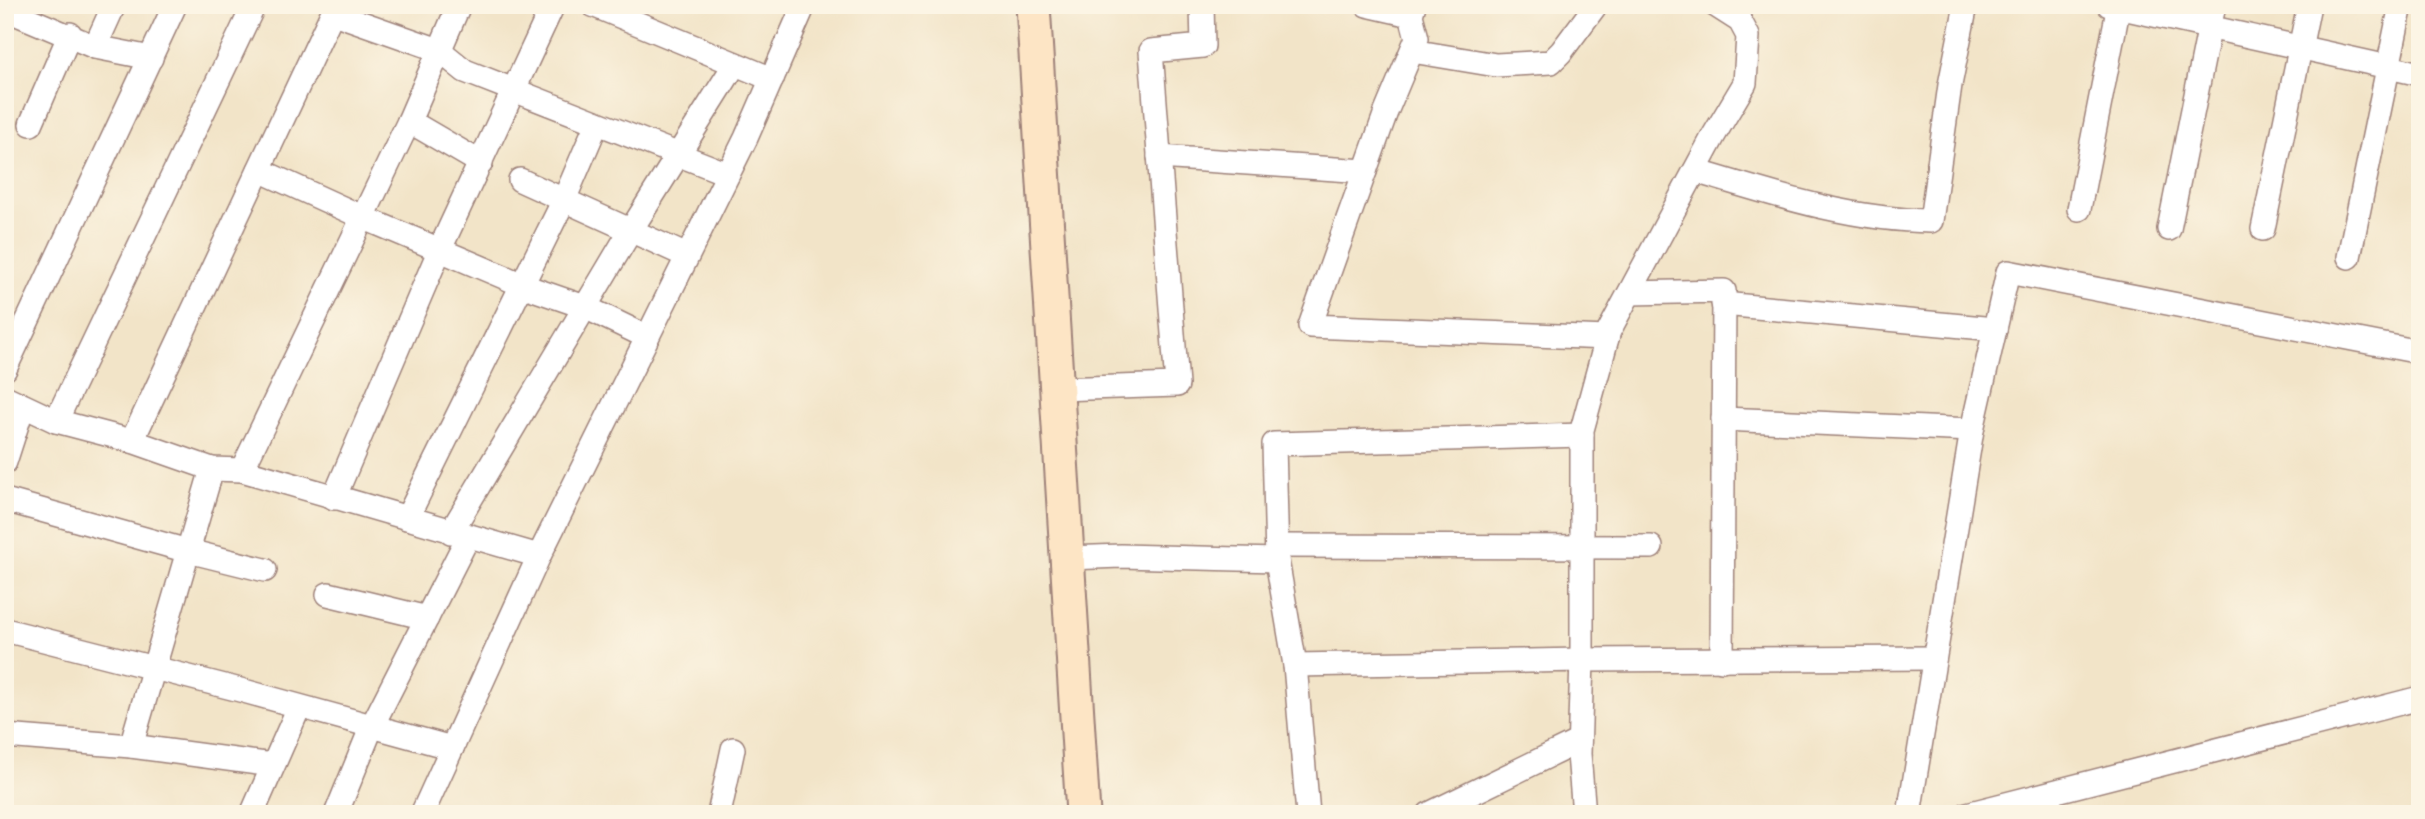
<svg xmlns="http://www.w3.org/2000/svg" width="2425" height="819" viewBox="0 0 2425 819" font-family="'IM FELL DW Pica',serif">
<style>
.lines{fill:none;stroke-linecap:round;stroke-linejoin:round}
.street-casing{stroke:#9e827a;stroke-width:26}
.secondary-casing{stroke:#9e827a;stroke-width:37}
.street{stroke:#fff;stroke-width:23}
.secondary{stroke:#fde5c5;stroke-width:33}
</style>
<rect width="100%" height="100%" fill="#fcf5e5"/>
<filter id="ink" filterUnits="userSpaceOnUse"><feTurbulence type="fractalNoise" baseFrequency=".0143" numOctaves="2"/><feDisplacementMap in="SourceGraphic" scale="14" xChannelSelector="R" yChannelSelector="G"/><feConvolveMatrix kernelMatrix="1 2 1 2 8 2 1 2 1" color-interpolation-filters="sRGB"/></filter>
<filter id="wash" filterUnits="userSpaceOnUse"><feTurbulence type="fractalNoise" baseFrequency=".00686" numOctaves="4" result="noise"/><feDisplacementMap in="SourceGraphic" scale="28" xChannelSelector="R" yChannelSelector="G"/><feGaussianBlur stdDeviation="1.57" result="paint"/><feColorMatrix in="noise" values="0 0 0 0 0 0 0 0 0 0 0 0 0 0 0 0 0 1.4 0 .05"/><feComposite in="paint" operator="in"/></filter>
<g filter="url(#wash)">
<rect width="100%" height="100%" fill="#f2e4c8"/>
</g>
<g filter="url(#ink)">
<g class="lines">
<defs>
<g id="street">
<polyline points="339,5 342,16 439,50 465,71 728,174"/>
<polyline points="593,5 772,79"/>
<polyline points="1367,5 1411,15"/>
<polyline points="1414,5 1411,15 1417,38 1386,112 1310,326 1607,338"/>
<polyline points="1715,5 1740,21 1748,36 1745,83 1714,135 1609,331 1582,430 1582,660 1934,658"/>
<polyline points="2109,5 2420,74"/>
<polyline points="5,9 95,47 151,58"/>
<polyline points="95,47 114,5"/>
<polyline points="1412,51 1496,65 1551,62 1561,52 1596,5"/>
<polyline points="409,121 481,163"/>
<polyline points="31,124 70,34"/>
<polyline points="1159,157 1365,171"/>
<polyline points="259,170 362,217 530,288 585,307 647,337"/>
<path d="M1695,171C1772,194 1850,220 1931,221L1950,85L1966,5"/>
<polyline points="520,180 687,256"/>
<polyline points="2079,209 2119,5"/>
<polyline points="2169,229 2214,5"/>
<polyline points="2263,229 2309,5"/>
<polyline points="2349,257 2401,5"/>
<polyline points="1630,293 1724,291 1722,660"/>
<polyline points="1723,304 1995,329"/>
<polyline points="5,369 175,5"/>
<polyline points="1058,389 1177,385 1151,51 1203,46 1202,5"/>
<polyline points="5,397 56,421 132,441 212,469 242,470 539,556"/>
<polyline points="1723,419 1972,430"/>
<polyline points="56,421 254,5"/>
<polyline points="132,441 336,5"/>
<polyline points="5,462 23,406"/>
<polyline points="242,470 409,121 459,5"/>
<polyline points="334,498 440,249 553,5"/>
<polyline points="5,500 188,551 265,570"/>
<polyline points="407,518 564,200 597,123"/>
<polyline points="451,532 631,230 735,64"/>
<polyline points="1277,546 1651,547"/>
<polyline points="1069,558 1121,556 1277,560"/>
<polyline points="328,594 427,618"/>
<polyline points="5,630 244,691 452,748"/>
<polyline points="1295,665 1582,660 1579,754 1584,814"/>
<polyline points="5,736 131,746 273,765"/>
<polyline points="131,746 212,469"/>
<polyline points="252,814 299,707"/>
<polyline points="336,814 372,726 468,537"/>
<polyline points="422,814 539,556 746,138 804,5"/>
<polyline points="719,814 733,749"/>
<polyline points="1308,814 1295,665 1277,560 1274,444 1582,435"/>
<polyline points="1429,814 1579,741"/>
<polyline points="1909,814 1972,430 2008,272 2420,352"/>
<polyline points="1967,814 2420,698"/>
</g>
<polyline id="secondary" points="1033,5 1083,814"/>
</defs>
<use href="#street" class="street-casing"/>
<use href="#secondary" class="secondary-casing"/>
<use href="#street" class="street"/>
<use href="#secondary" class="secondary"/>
</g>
</g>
<rect width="2425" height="819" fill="none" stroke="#fcf5e5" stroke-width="28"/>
</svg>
